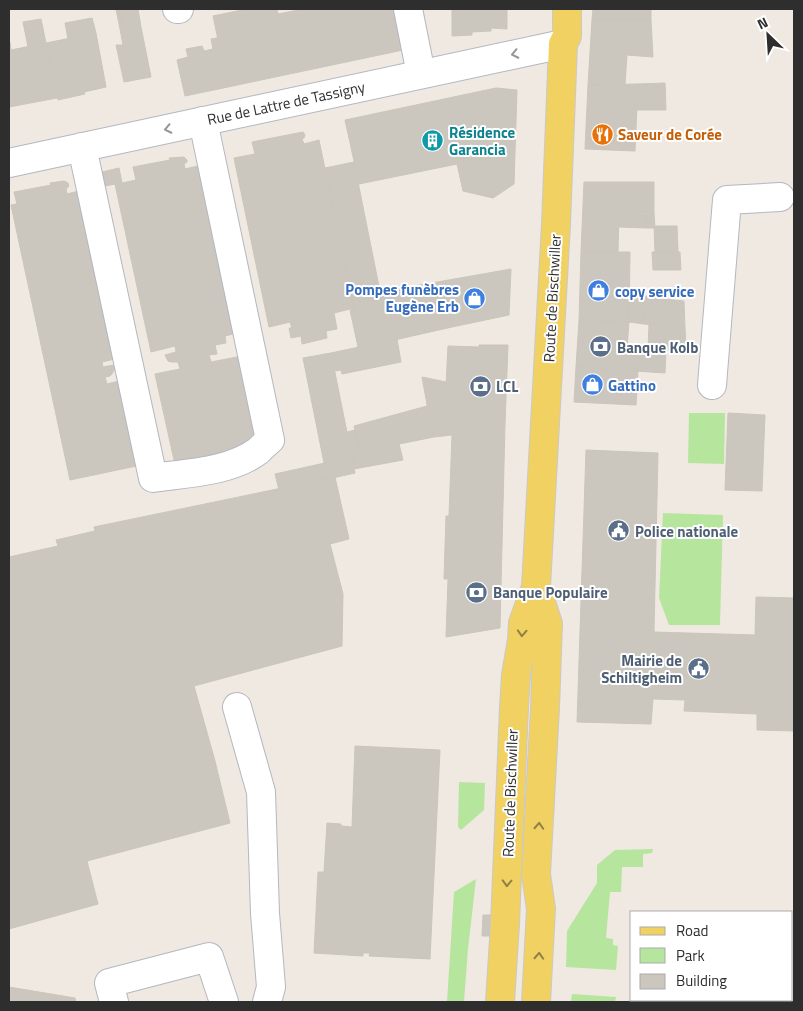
<svg xmlns="http://www.w3.org/2000/svg" width="803" height="1011" viewBox="0 0 803 1011" font-family="'Titillium Web',sans-serif">
<style>
.green{fill:#b6e59e}
.building{fill:#cbc7bf;stroke:#cbc5ba}
.lines{fill:none;stroke-linecap:round;stroke-linejoin:round}
.minor-casing{stroke:#b4b7c1;stroke-width:30}
.major-casing{stroke:#c9c9c9;stroke-width:30}
.minor{stroke:#fff;stroke-width:28}
.major{stroke:#f2d163;stroke-width:28}
.oneway{stroke:#969696}
.oneway2{stroke:#908048}
.labels{text-anchor:middle;dominant-baseline:central;stroke-width:4;stroke-linejoin:round;paint-order:stroke}
.street-label{font-size:15px;fill:#2e2e2e;stroke:#fff}
.culture-label{font-size:15px;font-weight:bold;fill:#0d838f;stroke:#fff;text-anchor:start}
.food-label{font-size:15px;font-weight:bold;fill:#c56008;stroke:#fff;text-anchor:start}
.shop-label{font-size:15px;font-weight:bold;fill:#366cbe;stroke:#fff;text-anchor:start}
.service-label{font-size:15px;font-weight:bold;fill:#4e5e75;stroke:#fff;text-anchor:start}
</style>
<rect width="100%" height="100%" fill="#efe9e1"/>
<g class="green">
<polygon points="689,413 725,413 724,464 688,463"/>
<polygon points="663,513 723,515 720,625 669,625 659,598"/>
<polygon points="459,782 485,783 484,810 461,830 458,827"/>
<polygon points="653,849 652,853 643,854 643,867 622,867 621,892 610,892 606,938 613,939 613,945 618,946 616,970 566,967 567,931 597,883 597,865 615,850"/>
<polygon points="476,879 468,949 464,1002 447,1002 454,892"/>
<polygon points="572,994 616,997 615,1002 571,1002"/>
</g>
<g class="building">
<polygon points="116,9 119,9 124,30 121,34"/>
<polygon points="119,9 138,9 141,27 124,30"/>
<polygon points="247,9 277,9 278,14 304,9 394,9 403,50 228,87 213,16"/>
<polygon points="452,9 507,9 507,29 491,28 491,31 472,32 472,35 452,36"/>
<polygon points="593,9 651,9 651,20 592,20"/>
<polygon points="92,18 96,33 68,39 65,23"/>
<polygon points="41,19 46,43 28,47 23,22"/>
<polygon points="592,20 651,20 653,57 627,55 625,85 588,85"/>
<polygon points="141,27 151,77 124,82 116,45 123,45 121,34 124,30"/>
<polygon points="96,33 106,87 84,92 85,94 58,100 46,43"/>
<polygon points="217,38 228,87 185,96 177,60 188,57 186,49 202,46 204,51 213,49 211,39"/>
<polygon points="9,42 10,42 11,50 46,43 57,98 9,107"/>
<polygon points="665,83 666,110 637,110 638,84"/>
<polygon points="638,84 635,151 585,149 588,85"/>
<polygon points="496,88 517,90 514,184 493,198 463,191 457,164 359,184 345,120"/>
<polygon points="303,132 305,135 304,138 302,139 304,144 319,140 354,308 334,313 337,329 326,331 327,338 302,344 301,336 291,338 289,328 292,328 290,322 269,327 234,158 255,154 252,142"/>
<polygon points="184,157 187,160 187,162 184,164 185,169 202,165 237,333 225,336 226,343 215,345 217,354 209,355 211,362 242,356 260,440 240,444 241,447 176,469 155,374 180,369 178,362 171,362 168,361 165,355 176,352 175,346 151,352 115,184 105,186 102,172 119,168 122,183 136,180 133,167 170,160 169,158"/>
<polygon points="354,162 390,341 358,347 350,310 354,308 325,168"/>
<polygon points="64,181 68,183 69,186 66,189 67,194 83,190 119,358 102,362 103,367 114,365 115,368 112,374 110,376 105,377 107,384 123,380 141,465 70,480 11,205 17,204 14,192 51,185 50,183"/>
<polygon points="584,182 654,182 654,213 619,213 618,252 581,252"/>
<polygon points="619,213 647,214 647,228 619,227"/>
<polygon points="654,213 655,228 647,228 647,214"/>
<polygon points="654,226 677,226 678,252 655,252"/>
<polygon points="581,252 630,252 629,322 579,320"/>
<polygon points="652,252 680,252 681,270 653,270"/>
<polygon points="511,269 509,315 452,327 443,281"/>
<polygon points="443,281 452,327 390,341 380,292"/>
<polygon points="629,295 645,296 644,324 629,322"/>
<polygon points="645,296 654,296 654,298 684,301 685,327 644,324"/>
<polygon points="579,320 629,322 627,348 666,350 665,373 576,367"/>
<polygon points="649,324 685,327 686,351 648,349"/>
<polygon points="397,339 401,362 342,374 341,370 335,371 331,353"/>
<polygon points="479,345 508,345 505,424 452,435 434,437 428,410 445,406 448,346 479,347"/>
<polygon points="331,353 352,457 324,463 303,358"/>
<polygon points="576,367 638,371 636,405 574,402"/>
<polygon points="422,377 446,382 445,406 428,410"/>
<polygon points="427,406 434,437 399,444 360,454 354,426"/>
<polygon points="728,413 765,415 762,491 725,490"/>
<polygon points="505,424 500,628 446,637 448,579 444,579 446,516 449,516 452,435"/>
<polygon points="355,430 360,454 352,457 347,432"/>
<polygon points="399,444 403,460 354,469 352,457 360,454"/>
<polygon points="586,450 658,453 654,632 755,635 756,597 794,598 794,731 757,730 757,714 684,711 685,700 653,699 651,724 577,722"/>
<polygon points="352,457 355,473 279,490 275,474"/>
<polygon points="335,477 349,539 330,544 343,594 342,646 194,686 215,761 230,823 87,861 98,904 9,929 9,557 58,546 56,540 95,531 94,527"/>
<polygon points="355,746 440,750 430,959 369,956 370,953 363,953 363,956 314,953 318,872 324,872 327,823 341,824 341,826 352,827"/>
<polygon points="483,915 491,915 490,936 482,936"/>
<polygon points="9,987 75,998 76,1002 9,1002"/>
</g>
<g class="lines">
<defs>
<g id="minor">
<polyline points="177,9 179,9"/>
<polyline points="408,9 421,74"/>
<path d="M82,147L153,478C187,473 230,472 258,451C262,447 266,443 270,440L203,121"/>
<polyline points="9,163 563,44"/>
<polyline points="712,385 727,200 780,197"/>
<polyline points="237,707 261,792 265,913 271,987 267,1002"/>
<polyline points="114,1002 109,983 209,957 224,1002"/>
</g>
<g id="major">
<polyline points="536,587 548,624 545,708 536,874 541,909 536,1002"/>
<polyline points="500,1002 505,924 514,707 516,675 522,640 523,623 536,587 556,224 563,44 567,36 567,9"/>
</g>
</defs>
<use href="#minor" class="minor-casing"/>
<use href="#major" class="major-casing"/>
<use href="#minor" class="minor"/>
<use href="#major" class="major"/>
</g>
<defs><path id="oneway-chevron" d="M-2-3.5L2.5 0L-2 3.5" fill="none" stroke-width="1.6" stroke-linecap="round" stroke-linejoin="round" transform="scale(1.25)"/></defs>
<g class="oneway">
<use href="#oneway-chevron" transform="translate(515 54) rotate(168)"/>
<use href="#oneway-chevron" transform="translate(168 129) rotate(168)"/>
</g>
<g class="oneway2">
<use href="#oneway-chevron" transform="translate(522 633) rotate(93)"/>
<use href="#oneway-chevron" transform="translate(539 826) rotate(-87)"/>
<use href="#oneway-chevron" transform="translate(507 883) rotate(92)"/>
<use href="#oneway-chevron" transform="translate(539 956) rotate(-87)"/>
</g>
<defs>
<symbol id="restaurant-disc" viewBox="-11 -11 22 22"><circle r="9.5" fill="#e8710a" stroke="#fff"/><path d="M-5-6h1v4h1v-4h1v4h1v-4h1v5L-1.5 .5V6h-2V.5L-5-1ZM5-6V6H3V1.5H1.5Q1.5-4 5-6Z" fill="#fff"/></symbol>
<symbol id="building-disc" viewBox="-11 -11 22 22"><circle r="9.5" fill="#0f9aa8" stroke="#fff"/><path d="M-4-6H4V6H1V3H-1V6H-4ZM-2.5-4.3h1.7v1.8h-1.7ZM.8-4.3h1.7v1.8H.8ZM-2.5-1h1.7V.8h-1.7ZM.8-1h1.7V.8H.8Z" fill="#fff"/></symbol>
<symbol id="shop-disc" viewBox="-11 -11 22 22"><circle r="9.5" fill="#3f7fe0" stroke="#fff"/><path d="M-5-2.5h2.3a2.7 3.5 0 0 1 5.4 0H5L5.5 6h-11ZM-1.5-2.5h3a1.5 2.3 0 0 0-3 0Z" fill="#fff"/></symbol>
<symbol id="bank-disc" viewBox="-11 -11 22 22"><circle r="9.5" fill="#5c6f8a" stroke="#fff"/><path d="M-6-4H6V4H-6ZM0-2.3a2.3 2.3 0 1 0 0 4.6a2.3 2.3 0 1 0 0-4.6Z" fill="#fff"/></symbol>
<symbol id="civic-disc" viewBox="-11 -11 22 22"><circle r="9.5" fill="#5c6f8a" stroke="#fff"/><path d="M-.6-6.5H3V-4.5H.6V-3L4-1V1h2V6H-6V1h2V-1L-.6-3ZM-1.2 2.5V6h2.4V2.5Z" fill="#fff"/></symbol>
</defs>
<g fill-rule="evenodd">
<use href="#restaurant-disc" x="590" y="122" width="25" height="25"/>
<use href="#building-disc" x="420" y="128" width="25" height="25"/>
<use href="#shop-disc" x="586" y="278" width="25" height="25"/>
<use href="#shop-disc" x="462" y="286" width="25" height="25"/>
<use href="#bank-disc" x="588" y="334" width="25" height="25"/>
<use href="#shop-disc" x="580" y="372" width="25" height="25"/>
<use href="#bank-disc" x="468" y="374" width="25" height="25"/>
<use href="#civic-disc" x="606" y="518" width="25" height="25"/>
<use href="#bank-disc" x="464" y="580" width="25" height="25"/>
<use href="#civic-disc" x="686" y="656" width="25" height="25"/>
</g>
<g class="labels">
<g class="street-label">
<text transform="translate(286 103) rotate(-12)">Rue de Lattre de Tassigny</text>
<text transform="translate(552 298) rotate(-87)">Route de Bischwiller</text>
<text transform="translate(510 793) rotate(-88)">Route de Bischwiller</text>
</g>
<g class="culture-label">
<text x="449" y="132">Résidence<tspan x="449" dy="17">Garancia</tspan></text>
</g>
<g class="food-label">
<text x="618" y="134">Saveur de Corée</text>
</g>
<g class="shop-label">
<text x="459" y="289" text-anchor="end">Pompes funèbres<tspan x="459" dy="17">Eugène Erb</tspan></text>
<text x="615" y="291">copy service</text>
<text x="608" y="385">Gattino</text>
</g>
<g class="service-label">
<text x="617" y="347">Banque Kolb</text>
<text x="496" y="386">LCL</text>
<text x="635" y="531">Police nationale</text>
<text x="493" y="592">Banque Populaire</text>
<text x="682" y="660" text-anchor="end">Mairie de<tspan x="682" dy="17">Schiltigheim</tspan></text>
</g>
</g>
<rect width="803" height="1011" fill="none" stroke="#2e2e2e" stroke-width="20"/>
<rect x="630" y="911" width="162" height="90" fill="#ffffff" stroke="#ababab"/>
<rect x="640" y="927" width="25" height="8" fill="#f2d163" stroke="#ababab"/>
<text x="676" y="936" font-size="15" fill="#2e2e2e">Road</text>
<rect x="640" y="948" width="25" height="15" fill="#b6e59e" stroke="#ababab"/>
<text x="676" y="961" font-size="15" fill="#2e2e2e">Park</text>
<rect x="640" y="974" width="25" height="15" fill="#cbc7bf" stroke="#ababab"/>
<text x="676" y="986" font-size="15" fill="#2e2e2e">Building</text>
<g transform="translate(768 35) rotate(335)" stroke="#ffffff" stroke-width="4" paint-order="stroke">
<path d="M0-4L9 19L0 12L-9 19Z" fill="#2e2e2e"/>
<text y="-8" font-size="14" font-weight="bold" text-anchor="middle" fill="#2e2e2e">N</text>
</g>
</svg>
